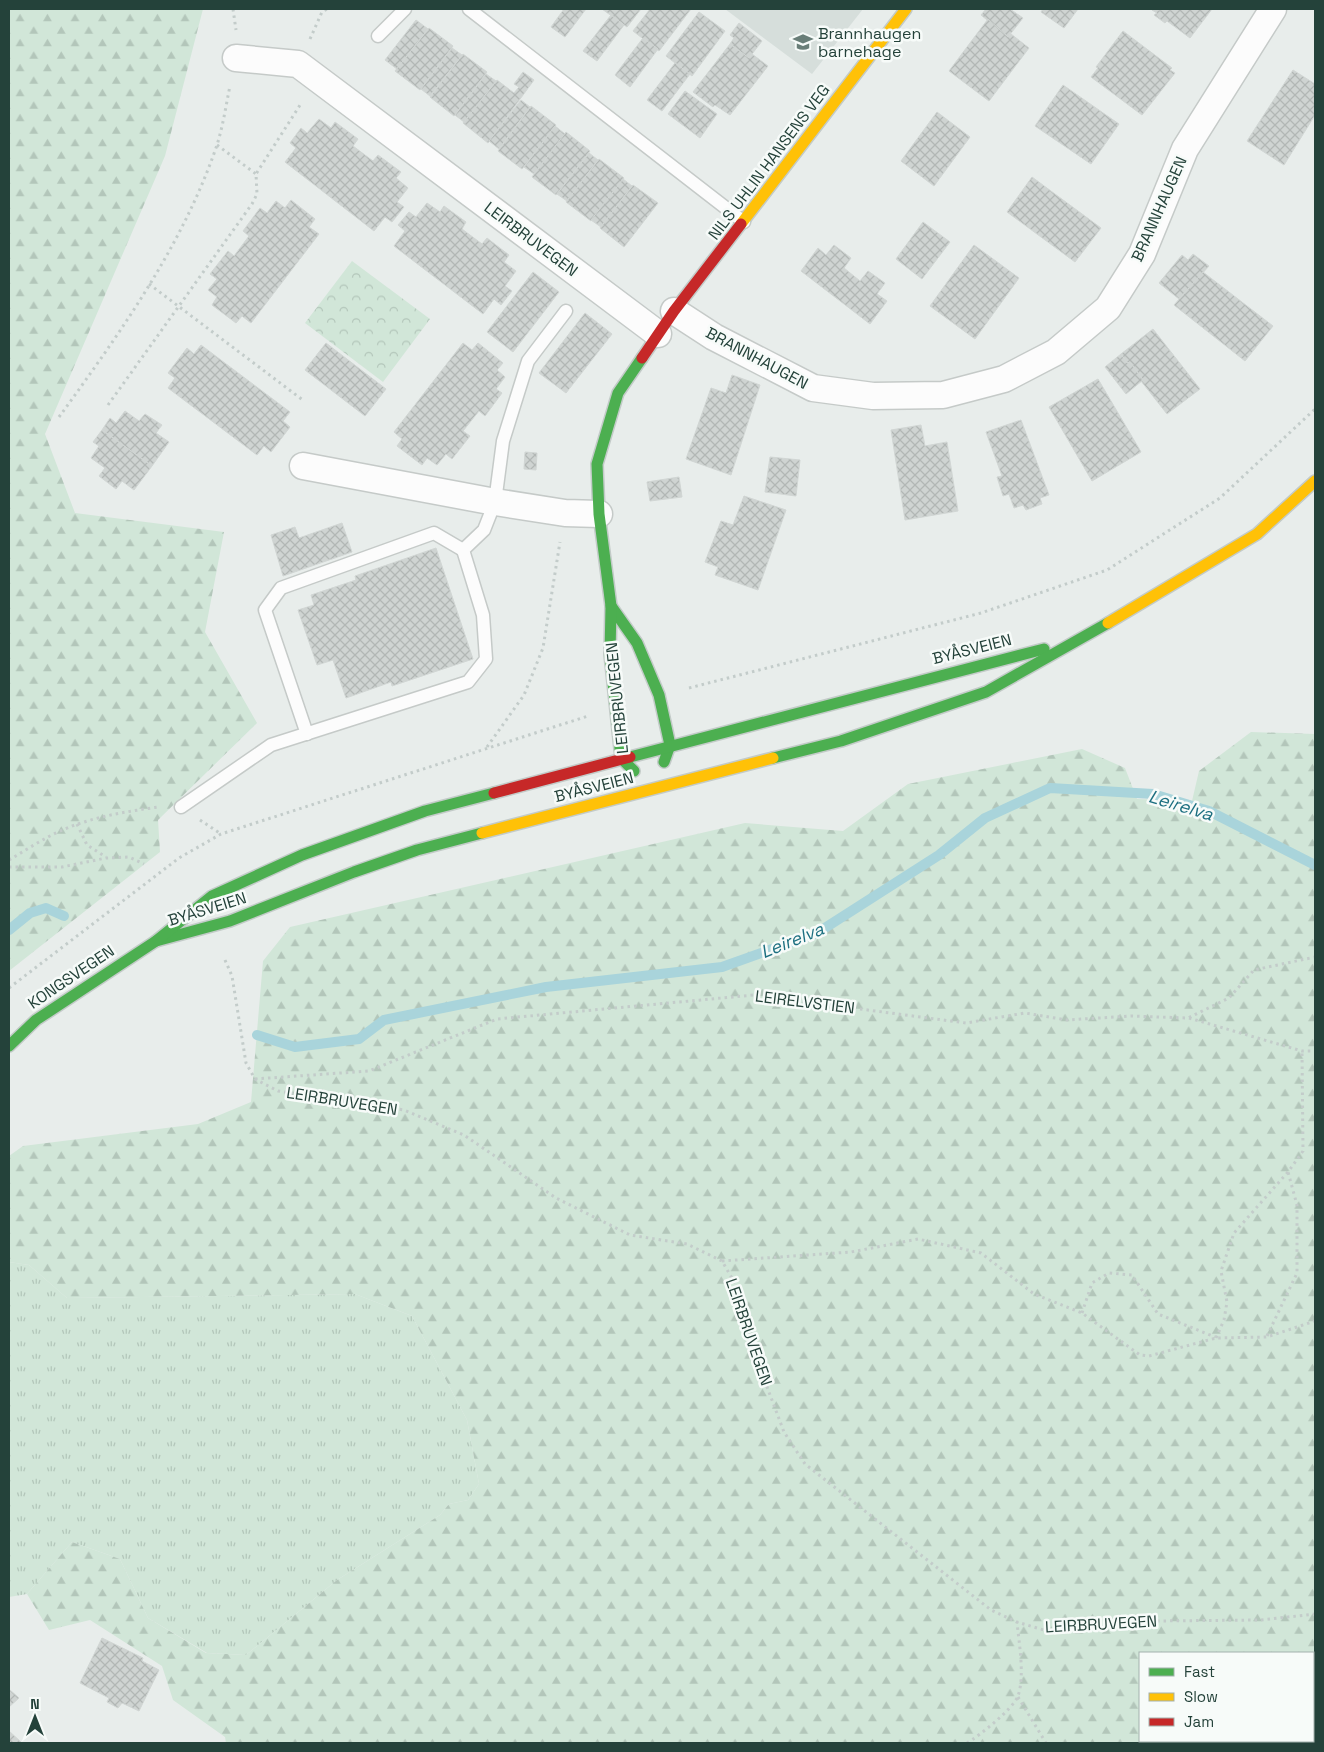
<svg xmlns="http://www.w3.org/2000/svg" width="1324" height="1752" viewBox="0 0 1324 1752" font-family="'Space Grotesk',sans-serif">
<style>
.built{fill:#d6dedb}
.grass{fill:url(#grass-tufts)}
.forest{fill:url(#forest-firs);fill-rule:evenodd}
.park{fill:url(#park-crowns)}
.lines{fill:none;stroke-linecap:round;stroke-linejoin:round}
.stream{stroke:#a9d4db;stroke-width:10}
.building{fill:url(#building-cross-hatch);stroke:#d1d6d4}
.lane-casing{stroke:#c5cac8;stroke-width:15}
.street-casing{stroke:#c5cac8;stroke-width:29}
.fast-casing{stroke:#c3cbc8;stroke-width:14}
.slow-casing{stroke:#c3cbc8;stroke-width:14}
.jam-casing{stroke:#c3cbc8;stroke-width:14}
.path{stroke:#c3ccca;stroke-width:3;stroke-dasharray:2.5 4;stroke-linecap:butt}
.lane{stroke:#fcfcfc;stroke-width:12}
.street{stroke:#fcfcfc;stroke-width:26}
.fast{stroke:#4caf50;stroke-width:11}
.slow{stroke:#ffc107;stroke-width:11}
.jam{stroke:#c62828;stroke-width:11}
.labels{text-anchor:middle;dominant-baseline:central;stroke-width:5;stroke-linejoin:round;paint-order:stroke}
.poi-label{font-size:16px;fill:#24423a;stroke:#f7fbf9;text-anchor:start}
.street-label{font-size:16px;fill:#24423a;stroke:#f7fbf9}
.water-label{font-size:18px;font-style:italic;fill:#1c6f80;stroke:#f7fbf9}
</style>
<defs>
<pattern id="grass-tufts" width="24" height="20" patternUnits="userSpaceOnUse" patternTransform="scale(1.25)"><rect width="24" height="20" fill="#d1e6d8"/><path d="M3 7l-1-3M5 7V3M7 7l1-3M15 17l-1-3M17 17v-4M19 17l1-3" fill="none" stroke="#b3c6ba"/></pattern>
<pattern id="forest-firs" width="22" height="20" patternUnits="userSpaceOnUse" patternTransform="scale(1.25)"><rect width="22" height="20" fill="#d1e6d8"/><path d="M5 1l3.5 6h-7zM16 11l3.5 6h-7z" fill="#b3c6ba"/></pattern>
<pattern id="park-crowns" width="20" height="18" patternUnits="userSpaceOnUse" patternTransform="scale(1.25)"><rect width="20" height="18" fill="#d1e6d8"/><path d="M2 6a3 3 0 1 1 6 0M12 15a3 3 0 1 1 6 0" fill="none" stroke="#b3c6ba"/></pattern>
<pattern id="building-cross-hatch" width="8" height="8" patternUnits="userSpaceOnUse" patternTransform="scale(1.25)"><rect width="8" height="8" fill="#cfd4d2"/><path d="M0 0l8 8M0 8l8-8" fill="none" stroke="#b2b7b5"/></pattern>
</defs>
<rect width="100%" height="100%" fill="#e8edeb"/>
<polygon class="built" points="725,9 863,9 812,74"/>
<polygon class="grass" points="9,1262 29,1265 67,1298 355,1294 412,1316 467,1420 479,1484 468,1500 449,1504 440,1515 337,1580 246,1655 207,1653 148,1618 120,1559 72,1542 27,1594 9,1597"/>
<g class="forest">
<polygon points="9,9 203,9 165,156 45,434 75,513 224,532 205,632 257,723 158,820 160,852 9,971"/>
<path d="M1251,732L1315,734V1743H226L225,1737L173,1700L162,1666L90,1620L49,1630L27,1594L72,1542L120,1559L148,1618L206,1653L246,1655L337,1580L440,1515L449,1504L468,1500L479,1484L467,1420L412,1316L355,1294L67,1298L29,1265L9,1262V1156L23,1146L198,1124L251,1102L263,961L290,927L745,823L843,831L908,784L1082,749L1125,768L1137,799L1192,801L1199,771ZM1140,1653H1313V1741H1140Z"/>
</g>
<polygon class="park" points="352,261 430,319 383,382 305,323"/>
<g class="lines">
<g class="stream">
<polyline points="9,930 30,913 46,908 64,916"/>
<polyline points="257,1035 295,1047 359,1039 384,1020 546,987 722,967 817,933 939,855 985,818 1050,788 1153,794 1209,811 1315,865"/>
</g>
</g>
<g class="building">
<polygon points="564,9 586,9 565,37 551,27"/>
<polygon points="602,9 641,9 627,27"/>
<polygon points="650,9 691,9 659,51 633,31"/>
<polygon points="986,9 1010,9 1023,18 1008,37 981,15"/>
<polygon points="1043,9 1078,9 1064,28 1041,12"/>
<polygon points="1212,9 1190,38 1167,21 1165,23 1154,15 1157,13 1152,10"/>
<polygon points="699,12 725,31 692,76 666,56"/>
<polygon points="611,15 624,25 597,61 583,51"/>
<polygon points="988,19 1008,37 1011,34 1029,48 989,101 949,71"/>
<polygon points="416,20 428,29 397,69 385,60"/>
<polygon points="739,23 762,41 749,58 730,44 734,38 730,35"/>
<polygon points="429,28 453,46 420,90 395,71"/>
<polygon points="1123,31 1172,68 1170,70 1175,73 1142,115 1091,77 1098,68 1096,67"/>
<polygon points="643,38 658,49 630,87 615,75"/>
<polygon points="730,44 749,58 752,54 768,66 730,115 715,105 713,107 693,92"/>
<polygon points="452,48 462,55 430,96 421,89"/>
<polygon points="463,54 487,72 454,116 430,97"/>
<polygon points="675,63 690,74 662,111 647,100"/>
<polygon points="1293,70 1315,84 1315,115 1284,165 1247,141"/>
<polygon points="523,72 534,80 488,143 463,123 497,80 514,93 519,87 514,84"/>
<polygon points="486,74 496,81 464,122 455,115"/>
<polygon points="1063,85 1119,124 1091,164 1035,126"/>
<polygon points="685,91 717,114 700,138 668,114"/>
<polygon points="521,100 530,107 499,149 489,141"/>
<polygon points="531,106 556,125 522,169 498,151"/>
<polygon points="937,112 970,137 934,186 901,161"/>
<polygon points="319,119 331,128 335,122 358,139 353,146 373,161 378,155 401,172 396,178 408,188 397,202 404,207 392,222 385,217 374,231 285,162 296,148 290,143 301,128 307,133"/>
<polygon points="555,126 565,134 534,174 524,167"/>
<polygon points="566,132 590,151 556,195 532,177"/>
<polygon points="589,153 598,160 567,201 557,194"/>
<polygon points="599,159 624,178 591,221 566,202"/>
<polygon points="1032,177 1101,228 1075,262 1007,212"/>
<polygon points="623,179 632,186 601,227 591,220"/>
<polygon points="633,185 658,203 624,247 600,228"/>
<polygon points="291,200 315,219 309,227 319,234 251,323 242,316 236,323 212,305 217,297 208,290 217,279 210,274 228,251 234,256 249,236 243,231 260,208 267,213 276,201 285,208"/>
<polygon points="427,203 440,212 444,206 466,222 462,229 482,244 487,238 509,255 504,262 516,271 505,286 512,291 501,305 494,299 483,314 394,246 405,231 398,225 409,212 416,217"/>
<polygon points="923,222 950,242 922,279 896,259"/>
<polygon points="834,245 851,258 844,268 860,281 868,271 885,283 877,294 887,301 870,324 801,271 818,248 826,255"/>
<polygon points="974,245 1019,278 975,339 930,306"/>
<polygon points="1193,254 1209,266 1179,299 1159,283 1182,255 1188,260"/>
<polygon points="533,272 559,292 513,352 487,332"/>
<polygon points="1203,272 1273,326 1245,361 1174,305"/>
<polygon points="585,313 612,334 566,393 539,373"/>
<polygon points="1153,329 1200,389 1167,414 1141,381 1143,380 1130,362 1127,363 1121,354"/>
<polygon points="326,343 386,389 365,416 305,370"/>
<polygon points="463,343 472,350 478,343 503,363 497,370 505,377 496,389 502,393 485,416 479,411 463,431 470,436 452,459 446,454 437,465 427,458 422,465 397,446 402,439 394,432"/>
<polygon points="201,345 290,412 283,421 290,427 271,452 264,446 257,455 168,388 175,378 168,373 187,348 194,354"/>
<polygon points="1121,354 1127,363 1130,362 1143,380 1126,394 1105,367"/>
<polygon points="732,375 760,385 731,475 686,459 711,388 726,393"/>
<polygon points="1098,379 1141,452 1092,481 1049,407"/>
<polygon points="125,411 139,421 145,414 162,425 156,433 169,442 152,466 102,430 110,418 116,423"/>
<polygon points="1021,420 1049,495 1040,498 1042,504 1026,510 1023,505 1014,508 1009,494 1003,496 997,477 1002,476 986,432"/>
<polygon points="921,425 925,446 947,442 958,511 905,520 891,430"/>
<polygon points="102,430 152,466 134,490 122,481 116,489 99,476 105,468 91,458 99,446 93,442"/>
<polygon points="525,452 537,453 536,470 524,469"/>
<polygon points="770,457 800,460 796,496 765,492"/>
<polygon points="679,477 682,497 650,501 647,482"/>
<polygon points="744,496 786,510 758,590 715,575 718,567 705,562 721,521 733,525"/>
<polygon points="342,523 352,552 283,576 271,535 295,527 299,538"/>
<polygon points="436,548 473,659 392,686 391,682 346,698 333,660 317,665 298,610 314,605 311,595 356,580 355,576"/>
<polygon points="102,1638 143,1658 142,1661 159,1670 139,1711 122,1703 118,1708 107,1702 109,1698 80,1683"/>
<polygon points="10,1690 19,1698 9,1707 9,1691"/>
<polygon points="9,1731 22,1743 9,1743"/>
</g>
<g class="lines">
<defs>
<g id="lane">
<polyline points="469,9 744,222"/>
<polyline points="378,36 405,9"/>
<polyline points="307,734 265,610 281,588 434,533 463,550"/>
<polyline points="181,807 271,745 468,682 486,659 483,615 463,550 484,530 495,502 503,441 528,361 566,311"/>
</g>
<g id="street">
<polyline points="236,58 298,64 658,334"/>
<polyline points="674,311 714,337 813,388 873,396 943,395 1004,379 1056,352 1108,308 1142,254 1185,149 1273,9"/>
<polyline points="303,466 495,502 565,513 599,514"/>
</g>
<g id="fast">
<polyline points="611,606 637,643 659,695 670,745 664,762"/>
<polyline points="630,757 1044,649"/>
<polyline points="773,758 841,741 986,692 1108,623"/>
<polyline points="634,771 621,758 610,654 611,606 599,514 597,464 618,393 642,358"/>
<polyline points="156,941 230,921 354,872 417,850 482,833"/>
<polyline points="9,1046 36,1020 156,941 212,896 302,855 425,811 494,793"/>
</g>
<g id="slow">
<polyline points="741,224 906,9"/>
<polyline points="1108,623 1257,534 1315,481"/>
<polyline points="482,833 773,758"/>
</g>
<g id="jam">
<polyline points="642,358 674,311 741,224"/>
<polyline points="494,793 630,757"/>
</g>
</defs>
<use href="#lane" class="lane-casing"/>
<use href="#street" class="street-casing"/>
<use href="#fast" class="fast-casing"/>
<use href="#slow" class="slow-casing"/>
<use href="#jam" class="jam-casing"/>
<g class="path">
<polyline points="233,9 236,30"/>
<polyline points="310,39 322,12 327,9"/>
<polyline points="217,145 256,174"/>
<polyline points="149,284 304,401"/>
<polyline points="108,405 252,204 257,194 256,174 302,102"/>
<path d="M59,417C120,333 183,245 217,145C223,126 226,105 230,86"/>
<polyline points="689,688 981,613 1107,570 1220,498 1315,409"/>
<polyline points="487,747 524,695 543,648 560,542"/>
<polyline points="200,820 221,834"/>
<polyline points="77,824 87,845 106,857"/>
<path d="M9,860C31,847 53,832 78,824C104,815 131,811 158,807"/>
<polyline points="9,867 62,867 106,858 129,857 144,864"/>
<polyline points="225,960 232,976 246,1063 255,1079 278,1091 404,1110 464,1135 556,1198 630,1235 687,1244 722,1261 736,1285 752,1347 784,1432 805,1464 991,1610 1017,1622 1047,1631 1157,1621 1261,1620 1315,1614"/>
<polyline points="9,988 179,858 221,834 588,716"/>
<polyline points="1189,1018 1302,1051 1315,1051"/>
<polyline points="255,1079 369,1071 497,1019 754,995 966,1023 1025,1013 1067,1020 1131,1016 1188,1018 1229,998 1254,970 1315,957"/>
<polyline points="722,1261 851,1252 918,1239 981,1253 1034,1294 1082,1313 1140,1355 1149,1356 1216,1338 1267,1337 1315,1321"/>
<polyline points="1082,1313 1092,1283 1109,1273 1132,1275 1158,1314 1215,1337"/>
<polyline points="1267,1336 1297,1273 1297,1205 1288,1172"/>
<polyline points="1216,1338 1224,1320 1227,1302 1221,1271 1234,1233 1288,1172 1303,1151 1302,1051"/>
<polyline points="1018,1697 1046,1743"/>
<path d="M967,1743C979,1736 1013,1709 1018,1696C1025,1676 1019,1643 1017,1622"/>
</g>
<use href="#lane" class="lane"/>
<use href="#street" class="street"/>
<use href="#fast" class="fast"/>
<use href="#slow" class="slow"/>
<use href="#jam" class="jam"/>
</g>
<defs>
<symbol id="school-bare" viewBox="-9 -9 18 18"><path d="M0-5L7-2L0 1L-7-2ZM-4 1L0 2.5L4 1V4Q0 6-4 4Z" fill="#697e78" stroke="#f7fbf9" stroke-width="2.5" paint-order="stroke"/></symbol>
</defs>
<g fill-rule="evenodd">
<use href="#school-bare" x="789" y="28" width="28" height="28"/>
</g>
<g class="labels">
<g class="poi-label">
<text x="818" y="33">Brannhaugen<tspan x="818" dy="18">barnehage</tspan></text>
</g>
<g class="street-label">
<text transform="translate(769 162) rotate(-53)">NILS UHLIN HANSENS VEG</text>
<text transform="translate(1159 209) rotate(-66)">BRANNHAUGEN</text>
<text transform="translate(531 239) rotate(37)">LEIRBRUVEGEN</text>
<text transform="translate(757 358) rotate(28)">BRANNHAUGEN</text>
<text transform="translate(972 649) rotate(-14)">BYÅSVEIEN</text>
<text transform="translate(617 698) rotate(-96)">LEIRBRUVEGEN</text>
<text transform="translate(594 787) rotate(-14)">BYÅSVEIEN</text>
<text transform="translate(207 909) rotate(-17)">BYÅSVEIEN</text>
<text transform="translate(71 977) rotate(-34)">KONGSVEGEN</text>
<text transform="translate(805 1002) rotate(7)">LEIRELVSTIEN</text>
<text transform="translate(342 1101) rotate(9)">LEIRBRUVEGEN</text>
<text transform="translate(749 1332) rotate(71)">LEIRBRUVEGEN</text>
<text transform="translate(1101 1624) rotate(-3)">LEIRBRUVEGEN</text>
</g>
<g class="water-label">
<text transform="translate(1181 805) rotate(17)">Leirelva</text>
<text transform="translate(792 940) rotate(-22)">Leirelva</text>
</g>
</g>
<rect width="1324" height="1752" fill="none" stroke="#24423a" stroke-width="20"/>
<rect x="1139" y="1652" width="175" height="90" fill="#f7fbf9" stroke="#a3b1ad"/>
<rect x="1149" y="1668" width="25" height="8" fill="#4caf50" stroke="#a3b1ad"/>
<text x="1184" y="1677" font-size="15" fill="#24423a">Fast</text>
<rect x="1149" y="1693" width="25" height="8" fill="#ffc107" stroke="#a3b1ad"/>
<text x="1184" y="1702" font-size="15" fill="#24423a">Slow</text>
<rect x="1149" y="1718" width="25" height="8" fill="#c62828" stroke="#a3b1ad"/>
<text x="1184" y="1727" font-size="15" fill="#24423a">Jam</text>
<g transform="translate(35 1717)" stroke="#f7fbf9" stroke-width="4" paint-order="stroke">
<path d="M0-4L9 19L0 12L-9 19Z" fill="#24423a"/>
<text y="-8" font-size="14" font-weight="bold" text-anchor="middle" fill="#24423a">N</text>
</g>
</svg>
